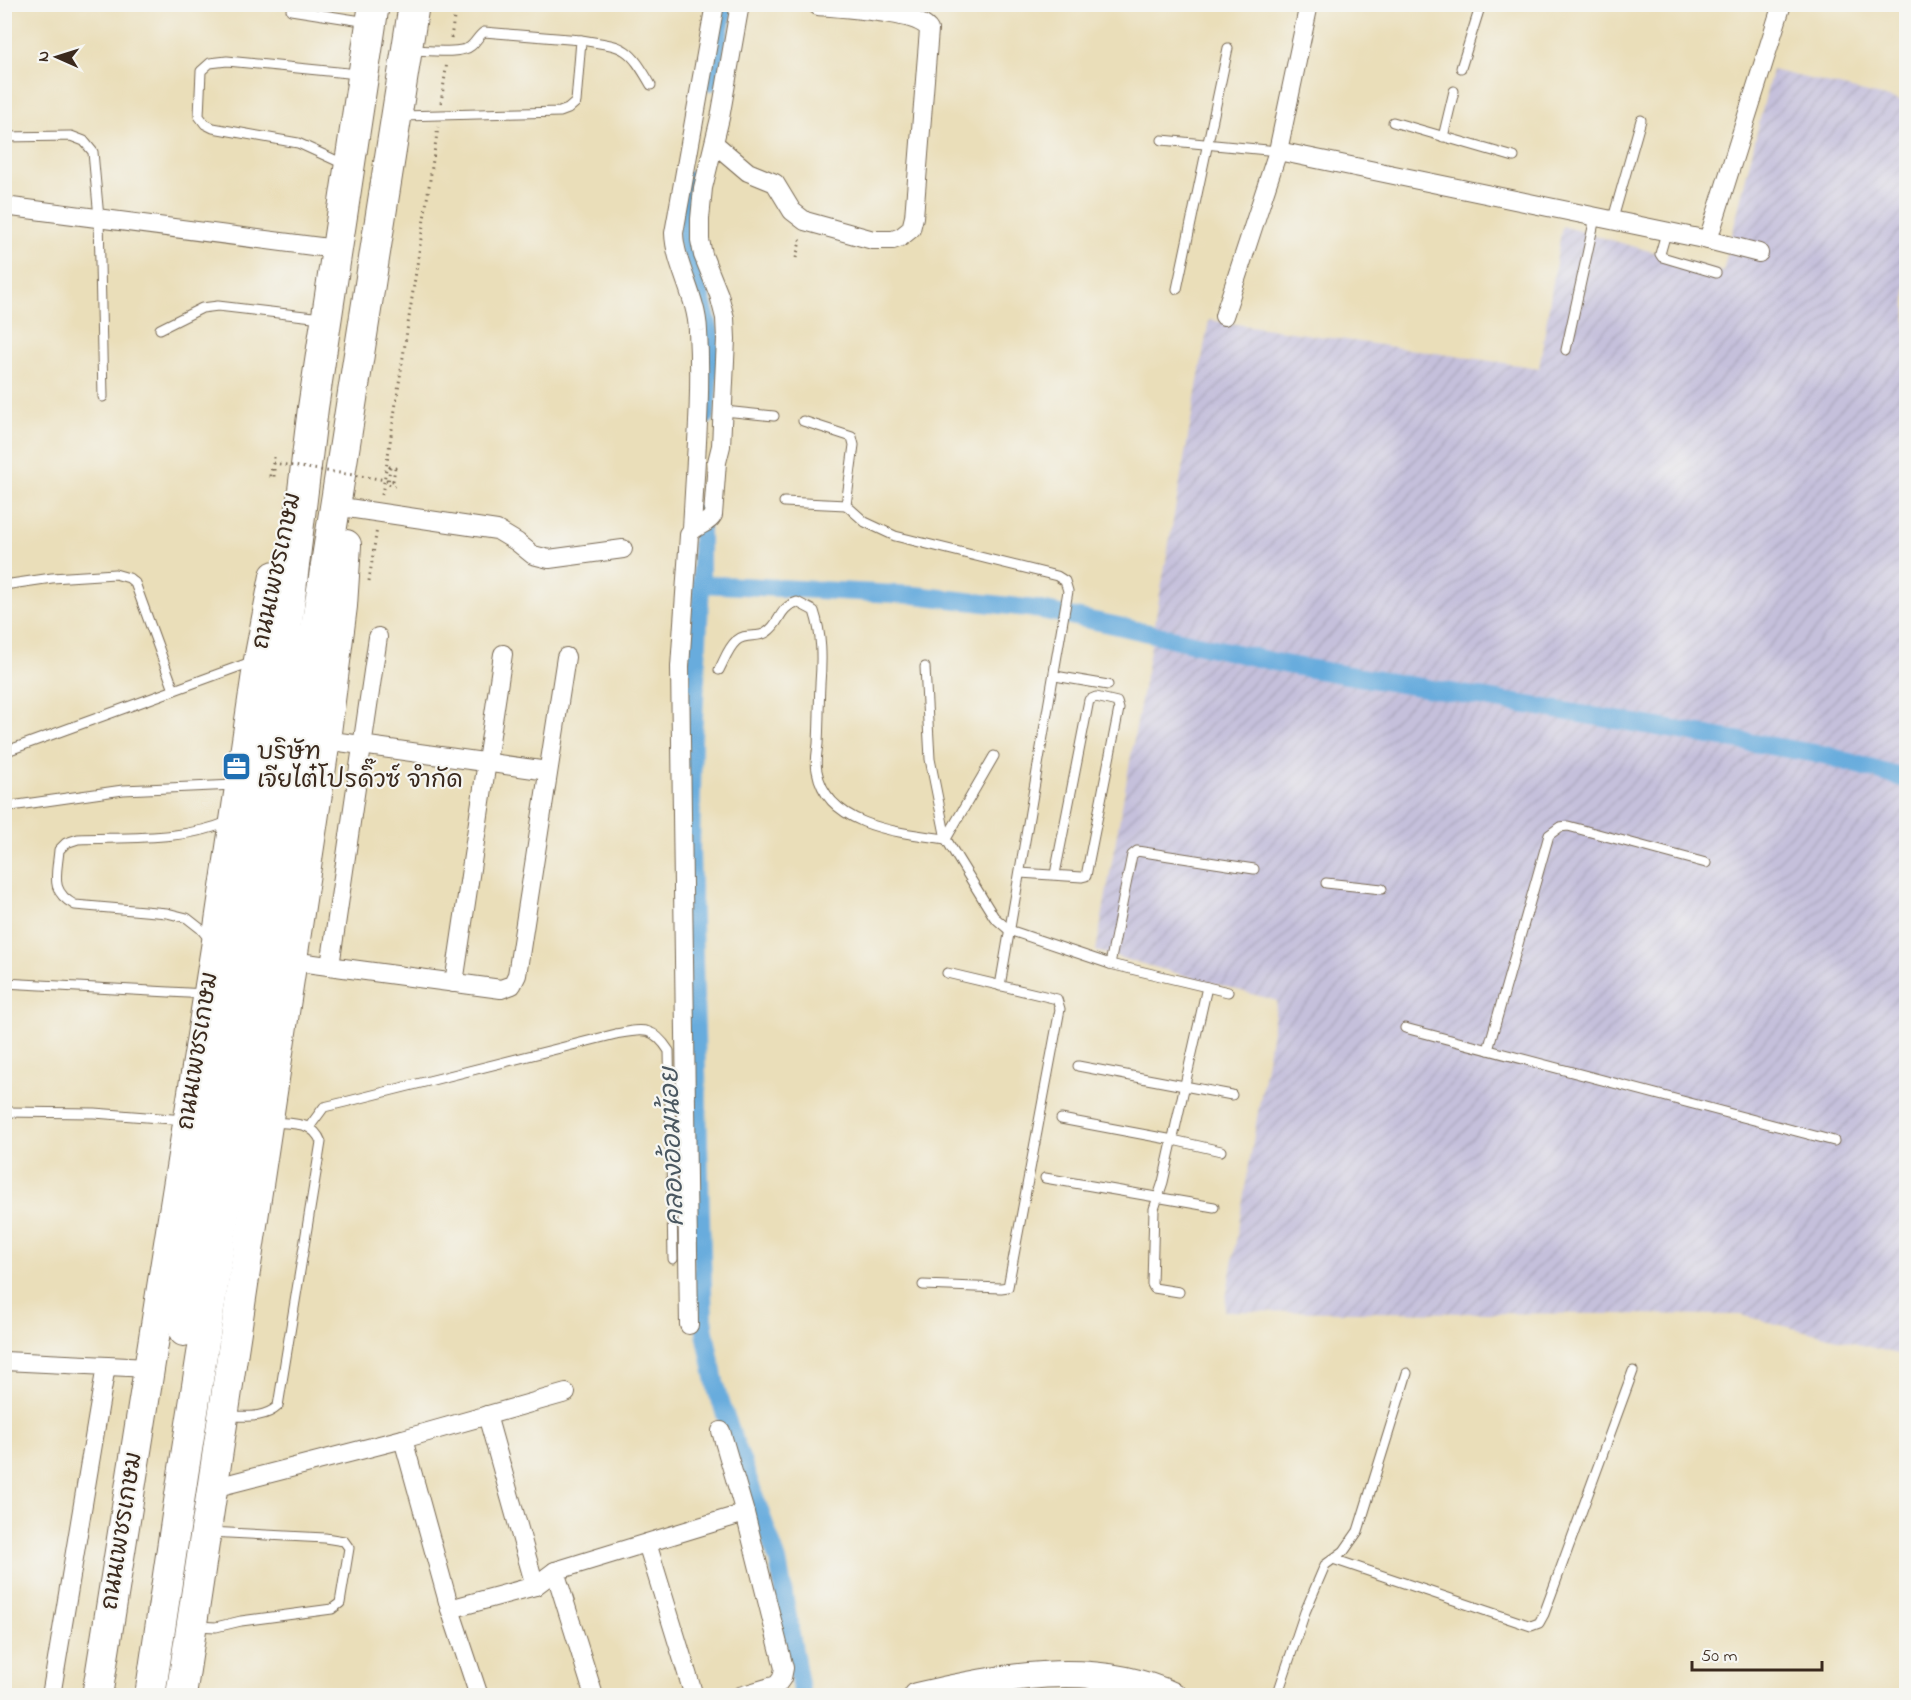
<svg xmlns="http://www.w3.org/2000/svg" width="1911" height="1700" viewBox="0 0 1911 1700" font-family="'Indie Flower','Playpen Sans Thai',sans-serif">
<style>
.industrial{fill:url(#industrial-furrows)}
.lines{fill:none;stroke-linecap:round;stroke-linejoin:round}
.canal{stroke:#68acdd;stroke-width:18}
.lane-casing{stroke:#786954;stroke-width:11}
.street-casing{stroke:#786954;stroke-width:20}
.secondary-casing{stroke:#786954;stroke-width:28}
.primary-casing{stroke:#786954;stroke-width:32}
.path{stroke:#786954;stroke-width:3;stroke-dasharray:1.5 4.5;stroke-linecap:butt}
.lane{stroke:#fff;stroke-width:9}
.street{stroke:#fff;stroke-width:18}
.secondary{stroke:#fff;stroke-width:26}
.primary{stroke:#fff;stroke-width:30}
.path-bridge{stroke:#786954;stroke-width:3;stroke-dasharray:1.5 4.5;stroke-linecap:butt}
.labels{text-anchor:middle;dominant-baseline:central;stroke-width:4.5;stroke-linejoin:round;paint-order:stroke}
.street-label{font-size:24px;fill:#3b2a1e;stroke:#f6f6f2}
.poi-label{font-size:24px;fill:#3b2a1e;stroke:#f6f6f2;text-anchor:start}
.water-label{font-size:26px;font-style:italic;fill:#4b5861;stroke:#f6f6f2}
</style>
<defs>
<pattern id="industrial-furrows" width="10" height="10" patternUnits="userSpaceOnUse" patternTransform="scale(1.5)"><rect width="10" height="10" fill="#c5c0db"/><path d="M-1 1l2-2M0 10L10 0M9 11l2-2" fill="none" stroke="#aaa5bc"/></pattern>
</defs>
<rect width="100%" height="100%" fill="#f6f6f2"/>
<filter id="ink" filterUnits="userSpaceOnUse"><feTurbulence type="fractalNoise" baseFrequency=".0167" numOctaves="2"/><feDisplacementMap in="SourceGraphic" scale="12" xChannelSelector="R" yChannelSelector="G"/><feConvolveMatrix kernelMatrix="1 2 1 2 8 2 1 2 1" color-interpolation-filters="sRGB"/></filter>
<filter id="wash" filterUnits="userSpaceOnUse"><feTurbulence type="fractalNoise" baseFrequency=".008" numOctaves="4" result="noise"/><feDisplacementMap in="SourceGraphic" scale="24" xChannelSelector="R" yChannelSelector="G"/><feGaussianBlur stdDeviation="1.35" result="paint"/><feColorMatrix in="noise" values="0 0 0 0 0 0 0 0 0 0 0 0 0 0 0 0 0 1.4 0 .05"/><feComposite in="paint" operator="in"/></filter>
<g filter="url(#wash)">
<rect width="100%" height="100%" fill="#eadeb9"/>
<polygon class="industrial" points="1772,70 1906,102 1906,1356 1740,1315 1224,1311 1277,1001 1096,951 1209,320 1539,368 1562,226 1723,272"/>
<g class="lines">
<g class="canal">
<polyline points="710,82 725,4"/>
<polyline points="691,180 686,241 712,338 706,416"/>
<polyline points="701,512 701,584 693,737 691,849 704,1327 717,1392 778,1561 802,1696"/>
<polyline points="701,584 915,595 1036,609 1114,625 1288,665 1825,755 1906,779"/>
</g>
</g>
</g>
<g filter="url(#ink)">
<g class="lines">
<defs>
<g id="lane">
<polyline points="291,10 368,22"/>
<path d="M581,40C625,47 628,45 651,85"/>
<polyline points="1461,68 1481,4"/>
<path d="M402,116L560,112L568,109L576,102L581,40L484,32C478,36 476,42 471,46C461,55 425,50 411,50"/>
<polyline points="1393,122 1514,157"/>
<polyline points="4,137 71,136 84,141 93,152 99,218 103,397"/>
<polyline points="1443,137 1454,91"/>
<polyline points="1162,140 1278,151"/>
<polyline points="346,165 298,143 213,128 205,124 199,116 201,71 210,63 227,61 358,74"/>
<polyline points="1612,222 1641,120"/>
<polyline points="1666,233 1660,254 1662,257 1716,273"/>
<polyline points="1177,289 1228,48"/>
<polyline points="160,329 202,308 218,306 322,318"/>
<polyline points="1566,350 1595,218"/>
<polyline points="724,411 774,416"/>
<polyline points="803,421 852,437 854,445 846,505 865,522 895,536 1057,576 1065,581 1068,591 1000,986"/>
<polyline points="784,502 846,505"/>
<polyline points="4,585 52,578 115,574 129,578 135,583 174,690"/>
<polyline points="925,667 930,759 946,839 994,917 1009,930 1110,964 1228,992"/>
<path d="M719,670C724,661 728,648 736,641C745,632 758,639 767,632C781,623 778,608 797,602L814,611C822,635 822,658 820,684C819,704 819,724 818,744C817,752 815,763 817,771C827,827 901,833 946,839L994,756"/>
<polyline points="1055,676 1108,685"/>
<polyline points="4,752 254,661"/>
<polyline points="4,807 123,790 235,785"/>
<polyline points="1020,873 1082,877 1086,876 1119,709 1117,702 1096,697 1089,700 1055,874"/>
<polyline points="1326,883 1382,889"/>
<path d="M211,941L201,929L187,918L167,913L75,905C49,891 57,875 59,850L66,843L78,839C129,837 184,841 230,821"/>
<polyline points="1110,964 1132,855 1137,851 1254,869"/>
<polyline points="4,983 206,994"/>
<polyline points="1405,1028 1834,1141"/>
<polyline points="1488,1050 1549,835 1560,827 1568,826 1706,863"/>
<polyline points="1078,1066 1232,1095"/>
<polyline points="4,1112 94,1113 185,1120"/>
<polyline points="1061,1119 1173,1140 1221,1151"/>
<path d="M310,1126L324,1107L345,1102L616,1034C643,1029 653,1026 669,1051L673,1259"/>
<polyline points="1045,1178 1214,1207"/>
<polyline points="923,1285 1001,1288 1008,1287 1060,1009 1057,999 947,973"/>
<polyline points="1179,1292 1154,1288 1152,1284 1154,1209 1163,1182 1207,987"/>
<path d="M226,1416C245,1416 264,1419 278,1406L321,1142C313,1121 293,1124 272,1122"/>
<polyline points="1333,1559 1531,1626 1539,1623 1544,1614 1633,1371"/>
<polyline points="195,1626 216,1627 241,1621 332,1609 340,1603 349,1548 344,1541 325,1538 209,1532"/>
<polyline points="1277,1696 1305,1612 1325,1565 1344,1551 1358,1531 1407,1373"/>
</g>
<g id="street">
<path d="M715,144L748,172L775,183L792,211L805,221L873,240H893L901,237L911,229L914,217L929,30C920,12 840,8 818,6"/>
<polyline points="1278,151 1708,240 1759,253"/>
<polyline points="4,206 336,249"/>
<polyline points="1708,240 1782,4"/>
<polyline points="1224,316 1278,151 1309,4"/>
<polyline points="348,508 497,530 517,542 533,555 549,559 623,549"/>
<path d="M692,530C695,464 702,397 698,331C697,297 675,265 674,233L715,4"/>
<polyline points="325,740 548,771"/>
<polyline points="291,961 501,989 512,985 517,975 566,657"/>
<polyline points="330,966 378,637"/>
<polyline points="454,983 503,654"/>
<path d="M689,1325L680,667L689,535C694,525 708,525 713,515L717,462L721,446L726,339L725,318L719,295L703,255L700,240V219L703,188L720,118L740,4"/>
<polyline points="4,1361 149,1368"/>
<polyline points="487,1415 535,1586"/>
<polyline points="721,1431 745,1513 784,1668 782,1678 777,1685 740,1696"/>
<polyline points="403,1439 450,1609 535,1586 555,1571 745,1513"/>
<polyline points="213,1488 403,1439 566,1393"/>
<polyline points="647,1543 694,1696"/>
<polyline points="555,1571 594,1696"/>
<polyline points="450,1609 479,1696"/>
<polyline points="51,1696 106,1366"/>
</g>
<path id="secondary" d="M917,1696C1000,1677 1093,1658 1174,1696"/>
<g id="primary">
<polyline points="184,1331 278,697 313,408 374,4"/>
<polyline points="97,1696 216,948 259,660 275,576"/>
<polyline points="150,1696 183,1475 414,4"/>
<polyline points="181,1696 325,740 342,606 346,545"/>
</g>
</defs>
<use href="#lane" class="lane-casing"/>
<use href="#street" class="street-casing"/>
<use href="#secondary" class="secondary-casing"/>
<use href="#primary" class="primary-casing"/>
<g class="path">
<polyline points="451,38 456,4"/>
<polyline points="441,103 447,62"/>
<polyline points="796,258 801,237"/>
<polyline points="273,463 270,476 274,477 274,456"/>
<polyline points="393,481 395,468 390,467 388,484 395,486"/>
<polyline points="382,495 438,127"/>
<polyline points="369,581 377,528"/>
</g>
<use href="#lane" class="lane"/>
<use href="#street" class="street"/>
<use href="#secondary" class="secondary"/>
<use href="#primary" class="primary"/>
<polyline class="path-bridge" points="273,463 393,481"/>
</g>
</g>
<defs>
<symbol id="office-square" viewBox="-11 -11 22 22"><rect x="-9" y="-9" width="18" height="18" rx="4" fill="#1f6fb2" stroke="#f6f6f2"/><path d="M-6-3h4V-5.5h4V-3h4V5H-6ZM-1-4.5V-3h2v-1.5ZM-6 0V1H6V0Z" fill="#fff"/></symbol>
</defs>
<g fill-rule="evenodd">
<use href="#office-square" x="220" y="750" width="33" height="33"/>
</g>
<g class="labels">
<g class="street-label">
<text transform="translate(278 571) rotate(-78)">ถนนเพชรเกษม</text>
<text transform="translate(199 1051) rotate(-81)">ถนนเพชรเกษม</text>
<text transform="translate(123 1531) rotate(-81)">ถนนเพชรเกษม</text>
</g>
<g class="poi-label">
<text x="257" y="753">บริษัท<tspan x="257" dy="28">เจียไต๋โปรดิ๊วซ์ จำกัด</tspan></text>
</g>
<g class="water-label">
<text transform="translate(674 1147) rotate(-92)">คลองอ้อมน้อย</text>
</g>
</g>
<rect width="1911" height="1700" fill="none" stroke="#f6f6f2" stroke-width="24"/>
<g transform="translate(57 57) rotate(273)" stroke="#f6f6f2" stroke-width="4.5" paint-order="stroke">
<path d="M0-4.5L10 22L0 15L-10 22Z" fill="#3b2a1e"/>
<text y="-9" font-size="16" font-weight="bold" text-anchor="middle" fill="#3b2a1e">N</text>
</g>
<path d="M1692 1661v9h130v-9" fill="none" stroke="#3b2a1e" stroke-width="3"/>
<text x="1701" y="1661" font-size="18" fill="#3b2a1e" stroke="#f6f6f2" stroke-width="4.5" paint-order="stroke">50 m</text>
</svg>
